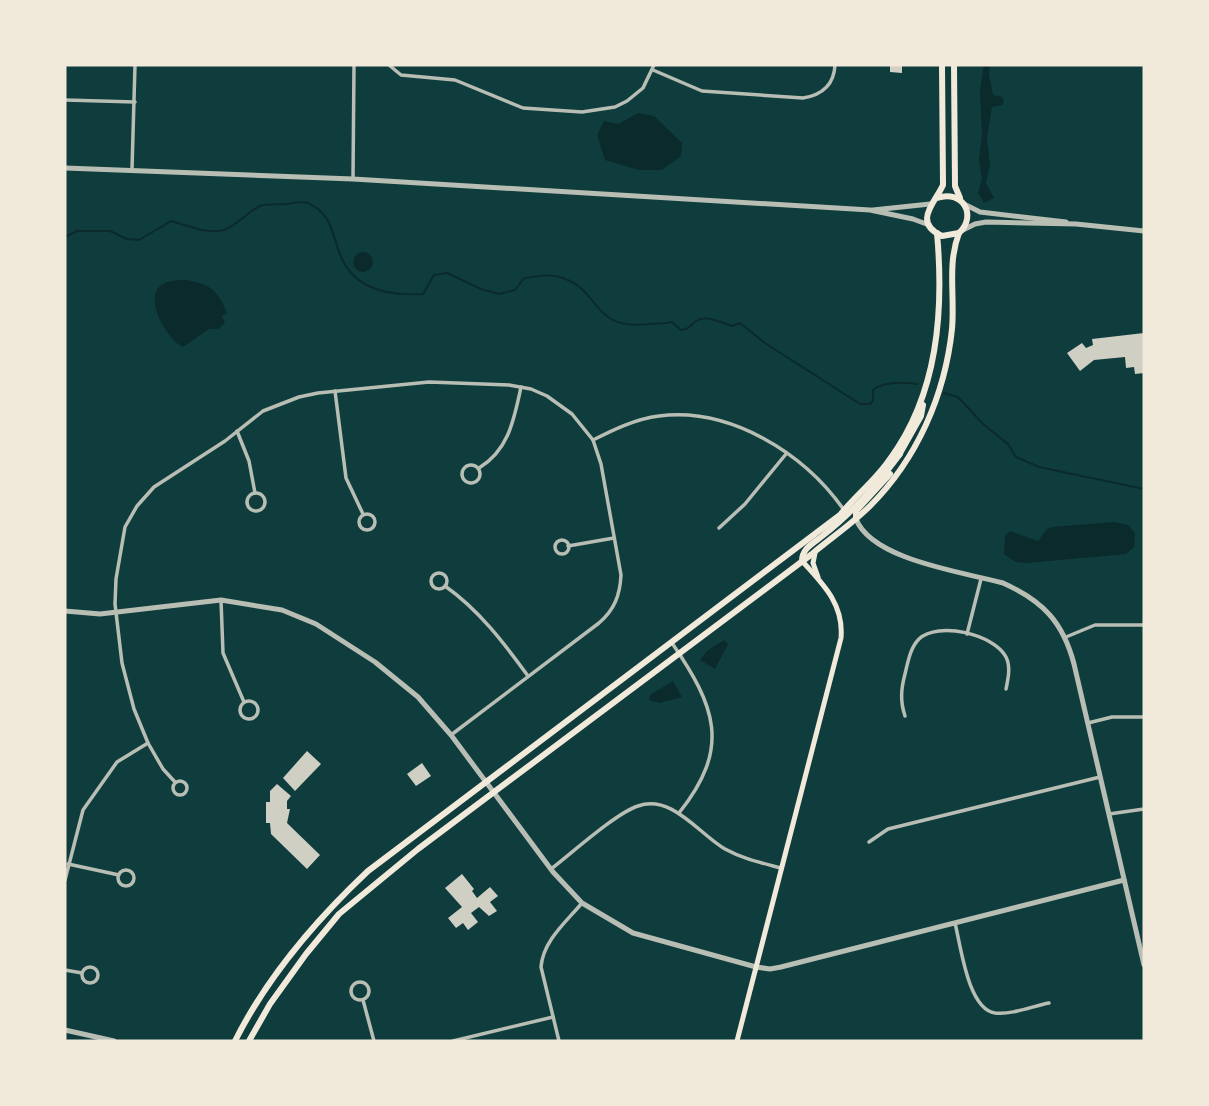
<svg xmlns="http://www.w3.org/2000/svg" width="1209" height="1106" viewBox="0 0 1209 1106" font-family="Ubuntu,sans-serif">
<style>
.water{fill:#0a2a2b}
.lines{fill:none;stroke-linecap:round;stroke-linejoin:round}
.stream{stroke:#0a2a2b;stroke-width:2}
.building{fill:#cfcfc3}
.minor{stroke:#b8beb3;stroke-width:3.5}
.tertiary{stroke:#b8beb3;stroke-width:5}
.secondary{stroke:#f1e9da;stroke-width:5}
.primary{stroke:#f1e9da;stroke-width:6}
</style>
<rect width="100%" height="100%" fill="#0f3d3e"/>
<g class="water">
<path d="M984,65H990C987,76 992,84 993,95L1002,97L1004,101L1002,105L992,107L987,138L990,165L986,183L994,198L984,203L978,193L982,179L979,160L982,134L980,91Z"/>
<polygon points="638,113 654,116 682,143 681,156 662,170 639,170 605,160 597,135 604,121 618,124"/>
<circle cx="363" cy="262" r="10"/>
<path d="M187,280C211,285 218,290 227,313L222,316L225,323L218,329H209L183,347C167,340 144,299 160,286C167,280 179,280 187,280Z"/>
<polygon points="1114,522 1128,525 1135,533 1134,547 1126,554 1027,563 1016,562 1004,554 1005,536 1010,531 1038,541 1047,529 1052,527"/>
<polygon points="724,640 728,644 715,669 700,660 707,651"/>
<polygon points="673,681 682,697 659,703 649,700 650,695"/>
</g>
<g class="lines">
<g class="stream">
<path d="M65,237L77,231H110L127,239L139,240L171,221C186,225 209,235 224,230C238,225 247,212 260,206C267,203 279,205 287,204C294,203 302,201 308,203C333,214 332,236 341,257C355,290 391,296 423,294L434,275L447,273L481,289L499,294L515,290L524,278C537,277 550,273 563,278C602,291 590,331 650,324C658,323 664,324 672,322L681,330C690,329 689,326 696,321C707,314 721,323 732,326L740,323L765,343L860,404H870L873,401V390C884,381 903,382 917,384"/>
<polyline points="944,393 958,397 983,424 1008,444 1016,457 1039,467 1144,489"/>
</g>
</g>
<g class="building">
<polygon points="890,65 902,65 902,73 890,72"/>
<polygon points="1144,333 1144,373 1135,374 1134,367 1126,368 1125,357 1094,360 1080,371 1067,353 1082,343 1086,348 1093,345 1092,339"/>
<polygon points="307,751 321,764 295,791 283,778"/>
<polygon points="422,763 431,776 416,786 407,774"/>
<polygon points="277,784 291,796 287,801 287,809 290,809 287,823 320,855 307,869 271,834 270,823 266,823 266,802 270,802 270,791"/>
<polygon points="462,874 474,889 472,891 477,898 490,887 498,896 490,902 497,911 489,916 479,907 471,913 478,922 468,930 463,923 456,928 448,918 462,907 445,888"/>
</g>
<g class="lines">
<g class="minor">
<polyline points="389,65 401,75 455,80 523,108 582,112 615,107 627,101 643,88 654,65"/>
<path d="M653,70L702,91L803,98C822,95 834,85 835,65"/>
<polyline points="65,100 135,102"/>
<polyline points="132,169 135,65"/>
<polyline points="353,178 354,65"/>
<polyline points="335,391 346,478 363,514"/>
<polyline points="237,431 249,461 255,493"/>
<path d="M593,440C613,430 635,419 659,416C730,407 804,453 844,510"/>
<circle cx="471" cy="474" r="9"/>
<path d="M479,468C509,450 514,419 521,387"/>
<circle cx="256" cy="502" r="9"/>
<circle cx="367" cy="522" r="8"/>
<polyline points="719,528 745,504 786,454"/>
<circle cx="562" cy="547" r="7"/>
<polyline points="568,546 614,538"/>
<circle cx="439" cy="581" r="8"/>
<path d="M445,586C479,610 504,643 528,676"/>
<polyline points="221,600 223,653 244,702"/>
<polyline points="967,634 981,579"/>
<polyline points="1066,637 1095,625 1144,625"/>
<path d="M672,643C715,706 732,747 679,813"/>
<circle cx="249" cy="710" r="9"/>
<path d="M905,716C900,701 901,689 905,674C908,662 910,648 919,639C938,621 994,634 1006,657C1011,667 1008,679 1006,689"/>
<polyline points="1088,723 1112,717 1144,717"/>
<circle cx="180" cy="788" r="7"/>
<path d="M175,782L163,769L148,743L134,709L122,663L115,604L116,579L125,527L137,506L154,487L225,441L263,411L299,397L318,393L429,382L509,385L531,389L547,396L572,414L593,440L601,464L621,575C620,596 614,610 599,623L451,735"/>
<polyline points="1109,814 1144,809"/>
<polyline points="869,842 888,829 1100,777"/>
<polyline points="68,864 119,875"/>
<path d="M551,869C572,853 616,813 638,806C672,794 699,834 725,849C743,859 762,863 781,868"/>
<circle cx="126" cy="878" r="8"/>
<polyline points="65,880 83,810 117,762 148,743"/>
<path d="M955,923C961,947 968,1009 995,1013C1012,1015 1033,1006 1049,1003"/>
<circle cx="90" cy="975" r="8"/>
<polyline points="65,970 82,973"/>
<circle cx="360" cy="991" r="9"/>
<polyline points="363,1000 374,1041"/>
<polyline points="453,1041 553,1017"/>
<path d="M559,1041L541,967C543,941 566,922 582,903"/>
</g>
<g class="tertiary">
<polyline points="65,168 353,179 870,210 913,219 929,225"/>
<polyline points="964,204 980,212 1066,222"/>
<polyline points="873,210 930,204"/>
<polyline points="963,230 975,224 986,222 1076,224 1144,231"/>
<path d="M856,519C872,560 963,572 1003,583C1043,601 1063,622 1074,664L1144,965"/>
<polyline points="65,611 100,614 221,600 282,610 316,624 375,662 418,697 451,735 553,872 582,903 633,933 756,967 770,969 781,967 1124,880"/>
<polyline points="65,1030 114,1041"/>
</g>
<g class="secondary">
<polyline points="815,553 813,563 818,577"/>
<path d="M737,1041L841,638C844,604 823,584 802,561"/>
</g>
<g class="primary">
<polyline points="954,65 955,186 960,198"/>
<path d="M937,198C962,189 978,215 959,233L942,236C912,222 935,203 943,185L942,65"/>
<polyline points="899,455 921,416 923,405"/>
<polyline points="856,519 856,511 890,474"/>
<path d="M802,561C802,549 812,544 821,537C851,514 877,485 900,454"/>
<path d="M235,1041C267,977 316,920 368,871L840,515C856,495 876,480 890,459C938,394 944,311 937,233"/>
<path d="M249,1041L270,1004L306,954L339,914L418,849L812,554C831,538 852,524 870,506C917,459 945,395 952,329C955,296 947,264 959,233"/>
</g>
</g>
<rect width="1209" height="1106" fill="none" stroke="#f1e9da" stroke-width="133"/>
</svg>
